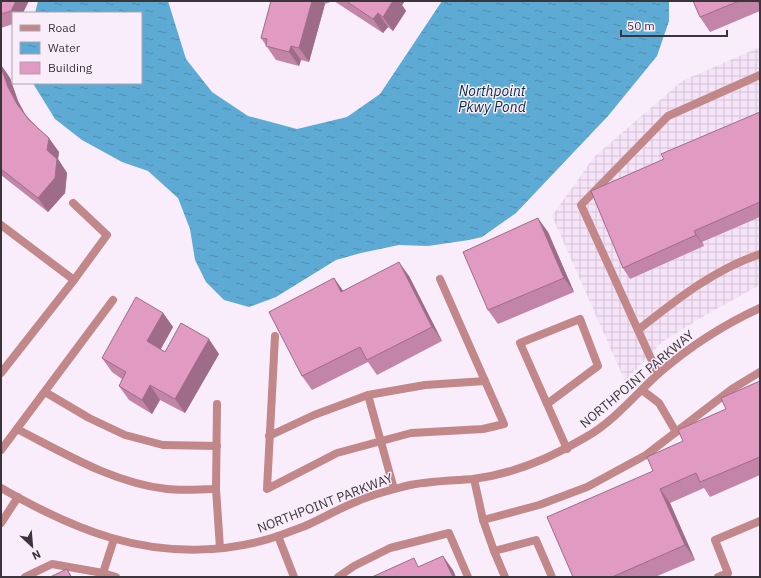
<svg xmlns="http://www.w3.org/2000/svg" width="761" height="578" viewBox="0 0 761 578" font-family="'IBM Plex Sans',sans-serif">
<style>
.industrial{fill:url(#industrial-grid)}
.water{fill:url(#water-ripples)}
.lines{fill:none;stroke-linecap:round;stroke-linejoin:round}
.lane{stroke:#c18789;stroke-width:8}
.street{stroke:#c18789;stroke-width:8}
.wall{fill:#c284a7}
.shaded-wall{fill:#9e6c88}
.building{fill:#e19ac2;stroke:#9e6c88}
.labels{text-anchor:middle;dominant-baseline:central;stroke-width:3;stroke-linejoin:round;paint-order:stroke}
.street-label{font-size:13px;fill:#3a353b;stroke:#f9edfb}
.water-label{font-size:14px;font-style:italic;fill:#092d3f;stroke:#f9edfb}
</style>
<defs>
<pattern id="industrial-grid" width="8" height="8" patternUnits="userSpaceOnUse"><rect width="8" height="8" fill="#f5e3f8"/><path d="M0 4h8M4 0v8" fill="none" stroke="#d3c3d6"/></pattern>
<pattern id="water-ripples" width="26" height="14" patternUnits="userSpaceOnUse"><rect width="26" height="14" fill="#5dabd5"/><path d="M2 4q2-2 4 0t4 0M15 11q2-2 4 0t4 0" fill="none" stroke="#4e8cae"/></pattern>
</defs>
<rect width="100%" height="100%" fill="#f9edfb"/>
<polygon class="industrial" points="760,47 760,285 709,313 662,342 625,381 552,216 594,157 682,81"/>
<polygon class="water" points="38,1 168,1 186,59 212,92 248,116 297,129 347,117 380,94 442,1 669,1 669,21 657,56 608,116 516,213 482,237 469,240 428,246 399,245 361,253 336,260 276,297 249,307 224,300 206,282 195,260 190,229 178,198 148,171 122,162 82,140 55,119 34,85 34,83 141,83 141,13 35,13"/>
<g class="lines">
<g class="lane">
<polyline points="1,225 74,280"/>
<path d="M638,330C676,300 713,270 760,254"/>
<polyline points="275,336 267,489 337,453 411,433 483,429 504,424 440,279"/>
<polyline points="1,373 74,280 107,235 73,203"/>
<polyline points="658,374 581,205 668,116 760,75"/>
<polyline points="642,390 659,403 676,432"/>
<polyline points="45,392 89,418 125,435 163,445 217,446"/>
<polyline points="368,395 394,489"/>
<polyline points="547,404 598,366 580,319 520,343 567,449"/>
<path d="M17,429C64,453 113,483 167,489C183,491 201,489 216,489L217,404"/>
<polyline points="269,436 314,415 368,395 425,385 485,381"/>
<polyline points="1,450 113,300"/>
<polyline points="474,479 483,520"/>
<polyline points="216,489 220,548"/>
<polyline points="1,523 18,497"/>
<polyline points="278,536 294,577"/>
<polyline points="494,551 483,520 539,505 587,487 646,455 732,389 760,372"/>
<polyline points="103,573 114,539"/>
<polyline points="25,577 52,564 103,573 116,577"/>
<polyline points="338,577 354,566 390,548 449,533 468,577"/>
<polyline points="505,577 494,551 536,540 552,577"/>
<polyline points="718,577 728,573 715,540 760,521"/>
</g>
<path class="street" d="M1,488C36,508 73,527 112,538C166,554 228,554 281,535C289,532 297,529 305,526C323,518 340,508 358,501C373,494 390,490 406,486C428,481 450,481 473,479C513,474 551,458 586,437C614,421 635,395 658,374C689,347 723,325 760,308"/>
</g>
<g class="wall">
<polygon points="1,1 29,1 13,13 13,24 1,28"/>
<polygon points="271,1 333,1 325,4 309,62 301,60 299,66 276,60 261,38"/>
<polygon points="334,1 405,1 402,5 406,11 393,31 388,27 383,33"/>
<polygon points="693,1 759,1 760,3 760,11 710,32 700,17"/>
<polygon points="1,65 10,78 18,101 25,114 59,152 58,159 67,173 65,193 48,212 1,175"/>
<polygon points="760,112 760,217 702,242 704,246 630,279 623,268 664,159"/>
<polygon points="548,232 574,292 498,324 488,310"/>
<polygon points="409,276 442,341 377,375 368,362 312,390 302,376 334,278 343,291"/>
<polygon points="163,313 173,327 161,349 165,352 219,354 185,413 160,400 152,414 129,400 119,386 122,379 112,372 102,358"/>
<polygon points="760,381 760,475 710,497 704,488 670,503 695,560 655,577 573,577 653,471 683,441 726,409"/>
</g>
<g class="shaded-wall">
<polygon points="16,1 29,1 23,13 13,13 11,11"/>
<polygon points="312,1 323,1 325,4 309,62 299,48"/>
<polygon points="393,1 405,1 402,5 406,11 393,31 383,17"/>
<polygon points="757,1 759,1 760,6"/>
<polygon points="378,13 388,27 383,33 373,19"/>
<polygon points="291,46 301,60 299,66 289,52"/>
<polygon points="1,65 10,78 18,101 27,118 17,104 8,87 1,67"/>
<polygon points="49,138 59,152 58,159 67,173 65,193 48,212 38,198"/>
<polygon points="538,218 548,232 574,292 564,278"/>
<polygon points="694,231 702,242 704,246 696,235"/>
<polygon points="399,262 409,276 442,341 432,327"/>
<polygon points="334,278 344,292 341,292"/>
<polygon points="163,313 173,327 157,355 147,341"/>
<polygon points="209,339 219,354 185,413 175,399"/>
<polygon points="150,385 160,400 152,414 142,400"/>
<polygon points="660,489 670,503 695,560 685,545"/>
<polygon points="443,556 453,570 456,577 453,577"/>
<polygon points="67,569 72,577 71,577"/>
</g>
<g class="building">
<polygon points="1,1 16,1 11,11 1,14"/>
<polygon points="271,1 312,1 299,48 291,46 289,52 266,46 267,39 261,38"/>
<polygon points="346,1 393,1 383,17 378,13 373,19"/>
<polygon points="693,1 739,1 700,17"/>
<polygon points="1,67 8,87 17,104 29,120 49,138 47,150 57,159 55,178 38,198 1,169"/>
<polygon points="760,112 760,202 694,231 696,235 623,268 591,191 664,159 661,154"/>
<polygon points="538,218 564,278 488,310 463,252"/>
<polygon points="399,262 432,327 367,360 360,347 302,376 269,312 334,278 341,292"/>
<polygon points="136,297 163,313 147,341 165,352 181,323 209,339 175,399 150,385 142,400 119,386 126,372 102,358"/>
<polygon points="760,381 760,457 700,482 696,473 660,489 685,545 612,577 573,577 547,517 653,471 647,457 683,441 678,430 726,409 721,398"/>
<polygon points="443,556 453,577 372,577 414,558 418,567"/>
<polygon points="67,569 71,577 50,577"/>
</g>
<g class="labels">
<g class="street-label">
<text transform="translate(637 379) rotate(-40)">NORTHPOINT PARKWAY</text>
<text transform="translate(325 503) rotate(-21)">NORTHPOINT PARKWAY</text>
</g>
<g class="water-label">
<text x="492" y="91">Northpoint<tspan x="492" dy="16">Pkwy Pond</tspan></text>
</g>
</g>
<rect width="761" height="578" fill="none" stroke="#3a353b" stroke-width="4"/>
<rect x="12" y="12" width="130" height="72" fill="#f9edfb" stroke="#ada3ae"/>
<rect x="20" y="25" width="20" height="6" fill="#c18789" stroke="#ada3ae"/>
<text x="48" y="32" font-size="12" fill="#3a353b">Road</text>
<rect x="20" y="42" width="20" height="12" fill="url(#water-ripples)" stroke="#ada3ae"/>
<text x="48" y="52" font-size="12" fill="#3a353b">Water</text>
<rect x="20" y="62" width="20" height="12" fill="#e19ac2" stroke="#ada3ae"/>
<text x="48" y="72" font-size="12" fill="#3a353b">Building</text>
<g transform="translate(32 546) rotate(154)" stroke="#f9edfb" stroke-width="3" paint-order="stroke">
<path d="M0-3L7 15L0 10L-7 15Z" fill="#3a353b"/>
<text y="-6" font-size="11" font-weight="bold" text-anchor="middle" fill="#3a353b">N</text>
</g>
<path d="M621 30v6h106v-6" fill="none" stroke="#3a353b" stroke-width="2"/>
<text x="627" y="30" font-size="12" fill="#3a353b" stroke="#f9edfb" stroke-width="3" paint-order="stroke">50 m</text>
</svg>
